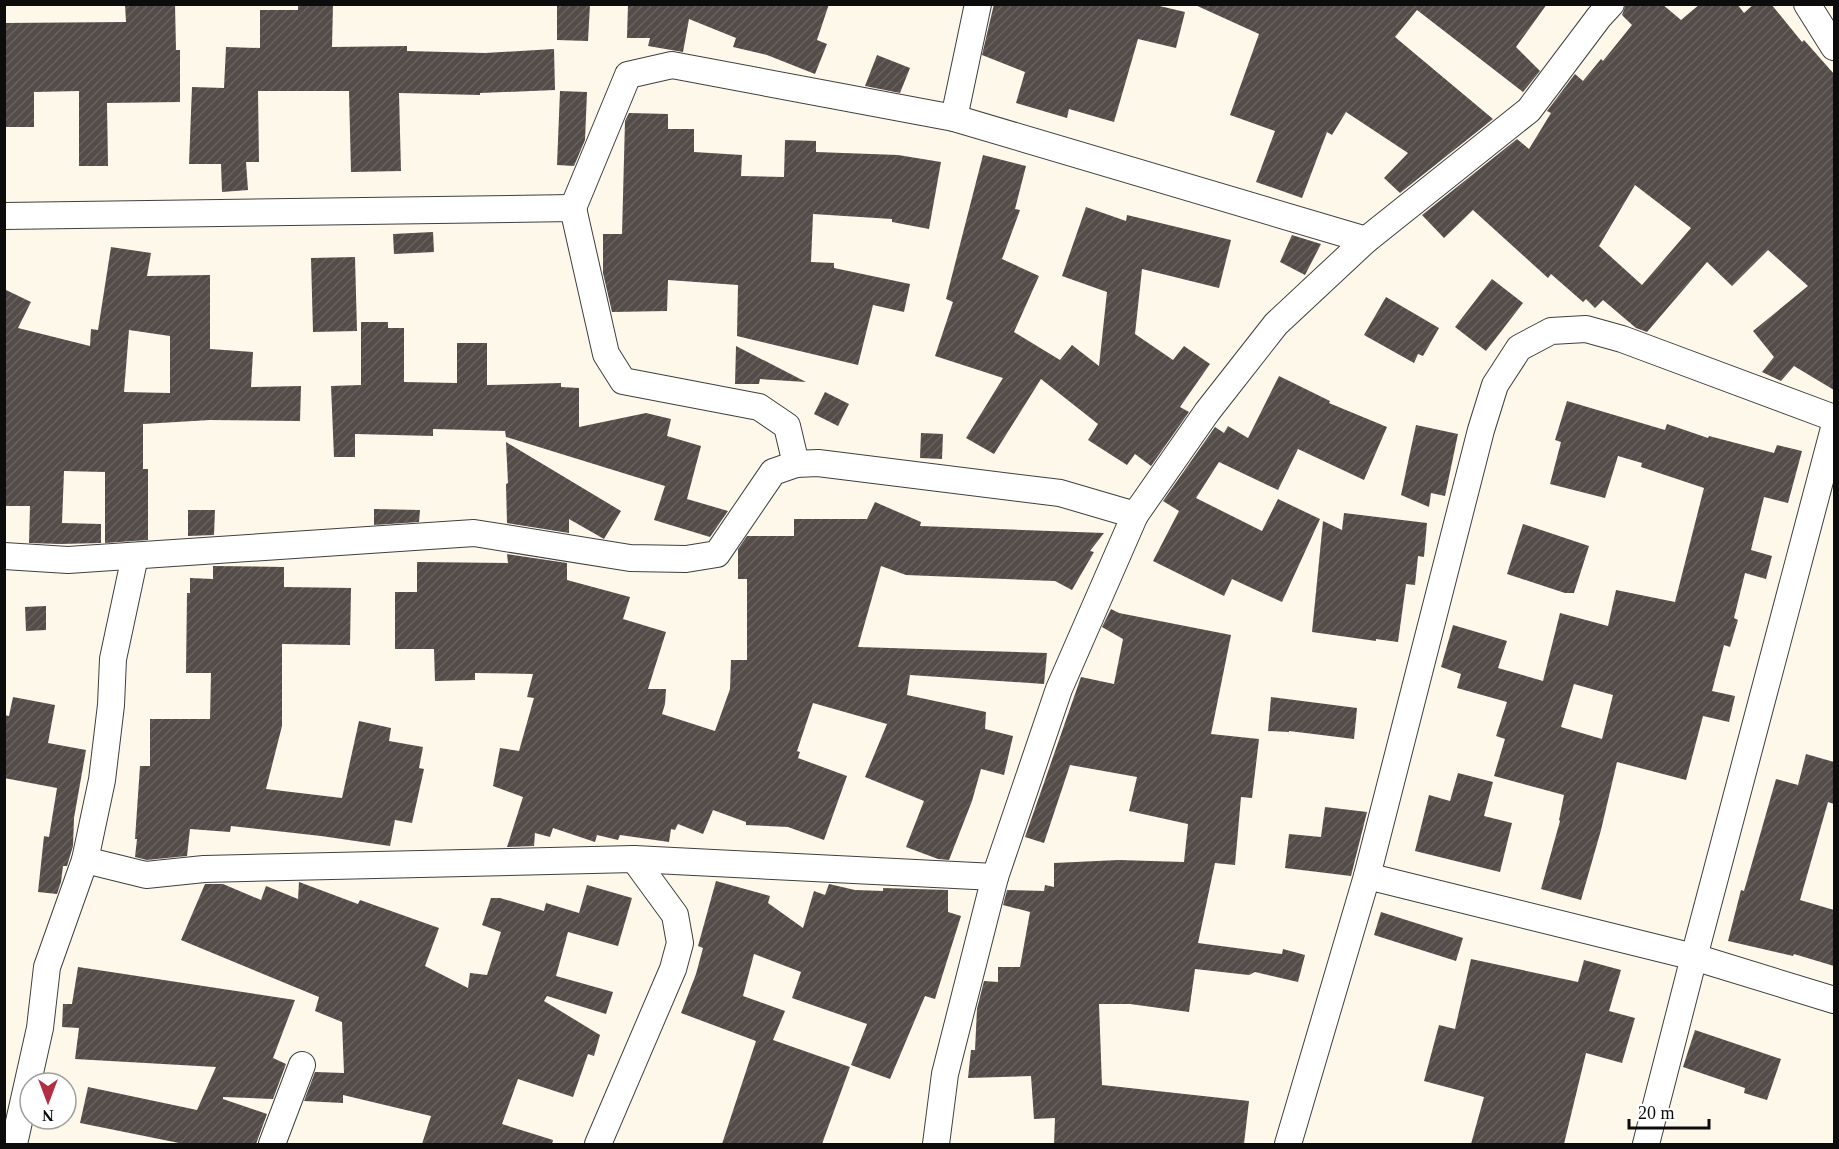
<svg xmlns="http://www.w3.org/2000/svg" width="1839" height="1149" viewBox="0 0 1839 1149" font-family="Georgia,serif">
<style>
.building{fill:url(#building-hatch);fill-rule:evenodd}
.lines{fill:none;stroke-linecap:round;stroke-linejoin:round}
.minor-casing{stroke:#3f3f3f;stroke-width:28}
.minor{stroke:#fff;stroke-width:26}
</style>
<defs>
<pattern id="building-hatch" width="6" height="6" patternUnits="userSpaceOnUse" patternTransform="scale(1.5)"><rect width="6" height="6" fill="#534c49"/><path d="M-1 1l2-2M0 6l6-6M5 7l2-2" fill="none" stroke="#67615f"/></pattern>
</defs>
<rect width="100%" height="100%" fill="#fef8eb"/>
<g class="building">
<polygon points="125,4 175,4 176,50 180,50 180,102 107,103 108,166 79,166 79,91 34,92 34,127 4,127 4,23 126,22"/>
<polygon points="298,4 333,4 332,47 407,46 407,51 485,53 554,49 555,90 480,93 480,95 399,93 401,171 351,172 349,91 258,91 259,162 246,162 248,190 222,192 221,164 189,164 192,87 224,88 226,47 260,48 260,10 298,10"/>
<polygon points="557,4 590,4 588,41 557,40"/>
<polygon points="628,4 829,4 817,40 827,44 815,74 767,55 733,47 736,38 689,19 683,52 648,46 650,38 627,38"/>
<polygon points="994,4 1151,4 1185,12 1176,48 1138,39 1114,122 1069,109 1067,118 1016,103 1025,72 982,55"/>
<polygon points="1193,4 1547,4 1516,47 1540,71 1523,92 1417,10 1395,37 1493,119 1400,193 1384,178 1408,153 1346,112 1332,135 1327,132 1302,198 1256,182 1275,131 1230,115 1259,34"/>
<path d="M1626,4H1662L1681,20L1700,4H1737L1744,13L1754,4H1771L1802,42L1804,40L1834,74V390L1794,366L1781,381L1762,372L1774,357L1753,331L1808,286L1768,250L1732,286L1707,262L1647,332L1636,328L1603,300L1595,308L1586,299L1583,302L1551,274L1548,278L1473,210L1444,238L1422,215L1517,139L1529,149L1551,113L1547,111L1575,74L1583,81L1601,59L1603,61L1632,25L1622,15ZM1635,185L1691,228L1642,285L1599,246Z"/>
<polygon points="877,55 910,68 900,93 865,86"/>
<polygon points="560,91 587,92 585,140 574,166 557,165"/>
<polygon points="629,113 668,114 668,129 694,129 694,152 742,155 741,176 784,177 785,140 816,141 816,152 898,155 941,162 929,229 892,222 892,219 813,214 811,262 834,263 834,268 910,284 904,312 873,305 858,365 737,336 738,285 668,280 667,311 612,312 603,273 603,234 622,234 625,121"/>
<polygon points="983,155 1026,166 1015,209 1020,210 1002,259 1039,276 1014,332 1060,360 1072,345 1099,366 1107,292 1062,276 1086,207 1126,221 1127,215 1231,240 1219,288 1142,269 1135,334 1173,360 1184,346 1210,364 1180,407 1189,412 1151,466 1135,454 1127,465 1088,440 1098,424 1041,379 994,454 966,438 1003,378 935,356 953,302 946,299"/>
<polygon points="433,232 434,252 394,254 393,234"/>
<polygon points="1292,235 1321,244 1305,275 1280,262"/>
<path d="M111,247L151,253L147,276L210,275V349L253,352L251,387L301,386L300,421L210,420L143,424V469H148V540L105,543V472L64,471L62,523L101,524V543L60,544L29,543L30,506H4V289L31,302L18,328L90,346L91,329L98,330ZM129,330L170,336V393L124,392Z"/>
<polygon points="355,257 357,331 313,332 311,258"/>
<polygon points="1492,279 1523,303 1486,351 1455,327"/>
<polygon points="1386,297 1439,328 1423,356 1418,354 1414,363 1364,335"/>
<polygon points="361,322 388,322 388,328 404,328 404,382 457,383 457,343 487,343 487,385 561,383 561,387 579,388 579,427 646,413 671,419 667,436 701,446 687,499 728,511 710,537 654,520 665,486 506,437 505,431 433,429 433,436 355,434 355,457 334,457 331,386 361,385"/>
<polygon points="736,346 806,382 760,379 759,384 735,384"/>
<polygon points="1279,376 1330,401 1329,403 1387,427 1364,480 1298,449 1278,490 1219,462 1196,498 1262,531 1278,499 1320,519 1282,602 1232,579 1224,596 1153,561 1179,511 1163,501 1215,427 1224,433 1228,426 1248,438"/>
<polygon points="825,392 849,404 838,426 814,414"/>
<path d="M1567,401L1665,430L1667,424L1708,438L1709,436L1774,453L1777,445L1802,451L1788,503L1764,497L1751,550L1772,556L1766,579L1745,573L1734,618L1738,620L1730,647L1724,645L1712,691L1735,696L1729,722L1703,716L1686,780L1617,762L1601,830L1581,900L1541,889L1560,821L1559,820L1564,795L1494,776L1505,739L1496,736L1507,702L1457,688L1461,674L1441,667L1453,625L1507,641L1498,668L1543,681L1560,613L1608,626L1616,590L1675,602L1704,488L1641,467L1642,463L1618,456L1605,498L1550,484L1561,442L1555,440ZM1574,684L1613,695L1602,739L1561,727Z"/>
<polygon points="1416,425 1458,434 1445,496 1431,493 1429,507 1401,495"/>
<polygon points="921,433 943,434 942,459 920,458"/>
<polygon points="506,442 621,511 604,539 569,519 569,533 507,523 506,484 508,483"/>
<polygon points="875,502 921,522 920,526 1104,533 1090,551 1094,552 1072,590 1055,581 906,575 881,566 858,647 1047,653 1044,684 910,675 907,695 986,712 985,729 1013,736 1004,775 981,769 972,801 949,860 938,859 906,847 924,801 865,777 887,724 813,703 797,751 800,752 798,758 847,776 824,840 788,827 746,825 746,822 713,810 703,834 678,824 675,830 671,829 669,842 620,835 618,840 597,835 595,842 553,828 550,837 535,833 534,846 507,847 523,797 493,786 500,748 519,751 534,698 527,697 533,674 475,673 475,680 435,681 434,649 395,649 395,592 417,592 417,562 508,563 507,554 567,563 567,580 630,597 623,619 666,632 648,689 666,689 665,704 662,714 715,731 730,689 731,660 747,660 747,579 738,579 738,549 747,536 794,536 794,519 867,519"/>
<polygon points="374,509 420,510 419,522 374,525"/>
<polygon points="188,510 215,510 214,535 188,536"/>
<polygon points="1344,513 1427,523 1424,557 1418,556 1415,585 1406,584 1398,642 1376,639 1376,641 1312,632 1323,521 1342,530"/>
<polygon points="1523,524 1589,546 1574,593 1565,593 1507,574"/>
<polygon points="213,566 284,567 284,587 351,588 350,645 282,644 282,726 266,789 342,798 359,721 391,728 389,741 423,747 419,768 424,769 412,823 395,820 390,846 321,836 231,826 230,832 190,829 187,856 147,860 135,857 137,839 135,839 140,766 150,766 150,719 210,719 211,673 186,673 187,593 190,593 190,578 213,579"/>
<polygon points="46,606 46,630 26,631 25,607"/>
<polygon points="1111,609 1119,613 1231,635 1211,734 1259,739 1252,798 1241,797 1235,865 1215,863 1198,943 1282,954 1283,949 1305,955 1298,982 1255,972 1249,975 1195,969 1189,1012 1130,1004 1099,1004 1102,1085 1249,1101 1244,1144 1054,1144 1055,1118 1034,1119 1031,1076 968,1078 971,1050 975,1050 977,1009 984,981 998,982 998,967 1020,967 1030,912 1003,905 1007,890 1044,891 1045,885 1054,887 1054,863 1119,860 1184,862 1188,824 1129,811 1137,777 1070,765 1044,843 1025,837 1081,677 1114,684 1123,639 1102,627"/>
<polygon points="13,697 55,705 48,743 86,750 74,818 73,846 67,866 63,866 61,882 57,894 38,892 44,836 49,837 57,788 4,778 4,715 9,716"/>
<polygon points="1271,697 1357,708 1354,739 1289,731 1289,732 1268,731"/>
<polygon points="1806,754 1834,762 1834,804 1828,802 1800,900 1834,910 1834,966 1794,954 1793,956 1728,941 1741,890 1744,891 1776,779 1798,785"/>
<polygon points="1458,773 1493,782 1484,816 1512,823 1500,872 1415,851 1429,795 1450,801"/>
<polygon points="1325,807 1367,812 1351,876 1285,868 1289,834 1321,837"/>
<polygon points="716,881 770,896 768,903 803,928 814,891 825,895 829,884 855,890 883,891 883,888 948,890 948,912 961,916 935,999 925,996 890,1079 851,1065 867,1024 792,998 801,972 754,954 743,996 785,1011 773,1040 850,1067 822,1144 722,1144 756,1041 681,1013 696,974 703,948 698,946"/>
<polygon points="299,882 358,904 360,900 439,928 425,966 468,988 470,973 487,975 501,932 482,925 491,898 500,898 544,911 546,903 579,913 587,885 632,898 618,946 568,932 556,976 613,992 606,1014 547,996 544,1001 600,1035 594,1056 588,1054 573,1097 518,1079 502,1124 553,1140 552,1144 422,1144 431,1116 343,1095 343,1103 304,1101 315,1072 344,1073 342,1022 315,1011 319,997 181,940 205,884 223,884 261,900 266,886 298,899"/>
<polygon points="1381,912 1463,938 1456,961 1374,935"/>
<polygon points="1471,959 1578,982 1584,960 1621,970 1609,1011 1635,1018 1622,1063 1586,1053 1564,1144 1471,1144 1484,1097 1424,1081 1439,1025 1455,1029"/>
<polygon points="78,967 295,1000 273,1058 286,1064 273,1099 223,1097 223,1099 267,1114 256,1144 184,1144 80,1123 88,1087 197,1110 216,1067 75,1059 79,1028 62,1027 63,1004 72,1004"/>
<polygon points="1695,1030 1781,1059 1767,1100 1744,1093 1745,1088 1683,1067"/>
</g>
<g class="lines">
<defs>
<g id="minor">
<polyline points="1807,4 1834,47"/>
<polyline points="954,118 978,4"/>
<polyline points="573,208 628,75 672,65 954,118 1366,240"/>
<polyline points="4,216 573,208 606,354 623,381 759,407 787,426 796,464"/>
<polyline points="4,556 68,560 474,533 630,558 686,559 717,554 773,472 796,464 818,463 1060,493 1135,515"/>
<polyline points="85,860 146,875 204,869 634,859 995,877"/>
<polyline points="1367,876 1694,957 1834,1000"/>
<polyline points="14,1144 40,1028 47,967 85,860 102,780 111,705 113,659 135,556"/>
<polyline points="272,1144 302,1065"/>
<polyline points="598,1144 673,969 680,943 675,915 634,859"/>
<polyline points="936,1144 945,1074 995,877 1059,689 1135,515 1207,412 1276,324 1366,240 1529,110 1599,17 1611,4"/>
<polyline points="1288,1144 1367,876 1481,430 1495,385 1519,348 1551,331 1586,329 1622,339 1834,418"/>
<polyline points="1646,1144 1694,957 1834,428"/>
</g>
</defs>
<use href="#minor" class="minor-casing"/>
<use href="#minor" class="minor"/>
</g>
<rect width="1839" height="1149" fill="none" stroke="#0c0c0c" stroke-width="12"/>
<g transform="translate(48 1101) rotate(180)"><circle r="28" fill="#ffffff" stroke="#9e9e9e" stroke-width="1.5"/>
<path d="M0-4.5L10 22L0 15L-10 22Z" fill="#b12e43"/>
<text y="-9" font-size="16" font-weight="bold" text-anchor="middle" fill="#0c0c0c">N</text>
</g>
<path d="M1629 1119v9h80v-9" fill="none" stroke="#0c0c0c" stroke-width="3"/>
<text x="1638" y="1119" font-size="18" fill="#0c0c0c" stroke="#ffffff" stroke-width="4.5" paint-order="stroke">20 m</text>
</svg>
